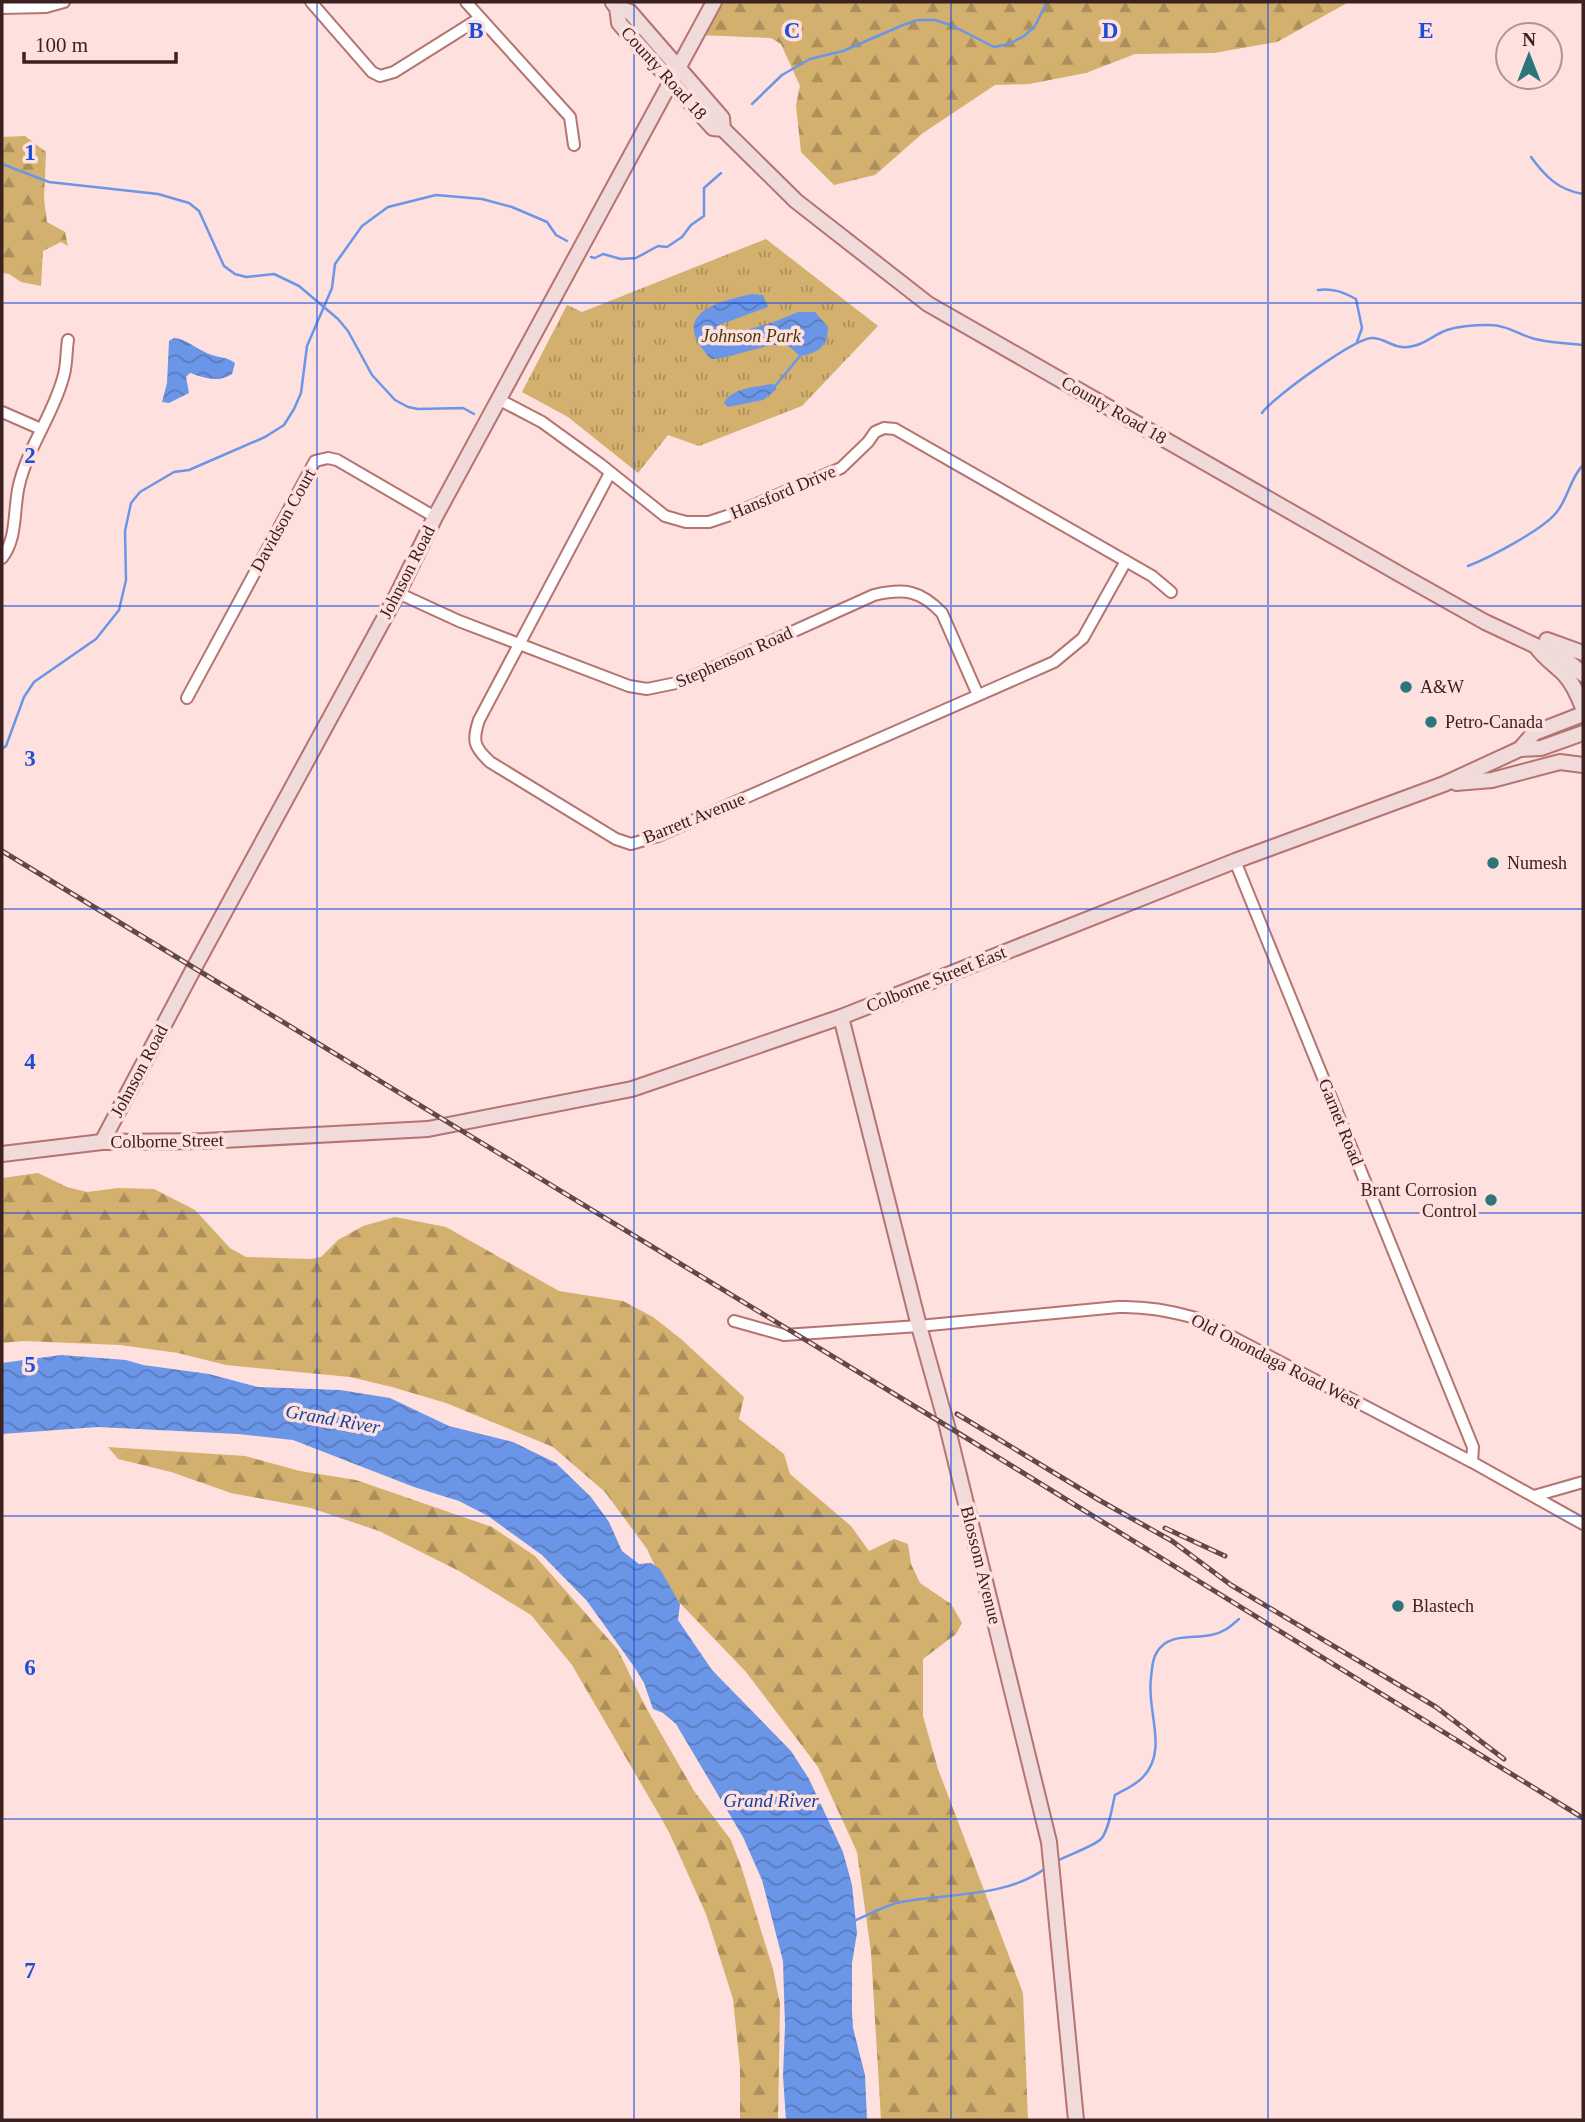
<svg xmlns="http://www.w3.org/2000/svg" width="1585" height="2122" viewBox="0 0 1585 2122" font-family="'Times New Roman',serif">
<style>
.forest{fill:url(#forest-firs)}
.park{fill:url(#park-tufts)}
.water{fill:url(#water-waves)}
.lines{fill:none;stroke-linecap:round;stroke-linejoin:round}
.stream{stroke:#6b96e8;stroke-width:2.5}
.street-casing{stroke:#b57471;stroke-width:14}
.secondary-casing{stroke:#b57471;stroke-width:18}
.street{stroke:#fff;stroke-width:10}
.secondary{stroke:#f1dada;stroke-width:14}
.rail-casing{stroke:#634847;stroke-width:5}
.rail{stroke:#fee0de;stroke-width:2.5;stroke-dasharray:8;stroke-linecap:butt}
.grid{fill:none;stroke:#1d4ed8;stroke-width:2;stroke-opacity:0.55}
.poi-dot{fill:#2c757b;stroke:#fee0de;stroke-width:2.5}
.labels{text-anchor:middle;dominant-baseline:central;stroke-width:7;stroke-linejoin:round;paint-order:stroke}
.street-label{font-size:18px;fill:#3b2120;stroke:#fee0de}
.park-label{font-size:18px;font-style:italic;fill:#4b370b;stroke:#fee0de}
.poi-label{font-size:18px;fill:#3b2120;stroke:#fee0de;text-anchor:start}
.water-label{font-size:19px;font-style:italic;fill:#13419f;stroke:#fee0de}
.grid-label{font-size:23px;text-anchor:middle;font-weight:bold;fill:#1d4ed8;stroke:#fee0de;stroke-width:7;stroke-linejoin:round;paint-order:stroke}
</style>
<defs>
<pattern id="forest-firs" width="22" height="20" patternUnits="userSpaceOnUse" patternTransform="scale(1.75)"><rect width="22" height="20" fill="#d3b06e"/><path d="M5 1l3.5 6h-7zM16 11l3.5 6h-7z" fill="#ac8f5a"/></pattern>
<pattern id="park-tufts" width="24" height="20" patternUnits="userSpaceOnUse" patternTransform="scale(1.75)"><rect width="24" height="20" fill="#d3b06e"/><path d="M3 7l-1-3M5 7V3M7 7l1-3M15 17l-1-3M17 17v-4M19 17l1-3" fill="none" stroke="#ac8f5a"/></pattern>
<pattern id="water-waves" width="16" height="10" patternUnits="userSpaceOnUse" patternTransform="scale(1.75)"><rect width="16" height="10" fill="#6b96e8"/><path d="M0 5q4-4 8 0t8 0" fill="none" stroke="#597abc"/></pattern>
</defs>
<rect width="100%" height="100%" fill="#fee0de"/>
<g class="forest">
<polygon points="716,2 1349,2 1277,42 1214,53 1135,54 1086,73 1029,84 995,85 923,133 875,175 834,185 801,152 796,105 800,86 781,44 771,38 698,35"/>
<polygon points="25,136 46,152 44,199 47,222 65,232 68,246 61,242 43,251 41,286 21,282 9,274 3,273 2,276 2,137"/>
<polygon points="38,1173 67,1187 87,1192 118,1188 154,1189 195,1210 230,1248 246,1257 311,1259 321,1257 338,1240 363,1226 395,1217 446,1227 559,1291 623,1301 653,1317 681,1339 744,1397 739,1419 784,1454 790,1474 851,1526 869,1551 894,1539 908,1544 911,1564 920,1583 951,1604 962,1623 956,1634 923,1659 923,1716 938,1769 1023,1993 1028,2120 881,2120 871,1952 857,1852 818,1767 746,1672 678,1601 661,1579 647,1549 605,1492 553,1447 446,1403 392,1387 350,1377 226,1365 178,1353 120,1345 24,1341 2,1343 2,1178"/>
<polygon points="108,1447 245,1456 300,1471 356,1480 492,1527 535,1556 618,1650 644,1704 694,1791 731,1840 742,1869 773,1969 780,2004 778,2120 740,2120 740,2067 733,1999 706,1914 668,1830 572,1665 531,1615 459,1571 379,1531 311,1508 231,1493 171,1472 118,1459"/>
</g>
<polygon class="park" points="766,239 878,326 802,406 699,446 668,435 638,473 568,417 522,392 567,305 582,312"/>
<g class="water">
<path d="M752,294L763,295L768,307L716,326L717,333L725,336L771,323L798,312H815L828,327C828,347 818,353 800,356C796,353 791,347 787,346C772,340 731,359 711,359C668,315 714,302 752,294Z"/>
<path d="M174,338C187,339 199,351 212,355C221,358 227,357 235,363L232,374C219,383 204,378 190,373L186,377L189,393L169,403L162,402L167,383L169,341Z"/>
<path d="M771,384L776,385V390L763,400L728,407L724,403C731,388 756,387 771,384Z"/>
<polygon points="61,1355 126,1360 143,1365 209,1374 258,1387 340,1390 390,1398 449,1426 513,1442 556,1463 591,1497 609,1522 622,1551 639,1564 651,1563 660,1569 680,1604 678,1620 712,1670 791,1751 809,1779 843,1852 852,1885 857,1933 852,1963 852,2012 853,2028 865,2075 867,2120 786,2120 783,2076 785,2026 783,1961 762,1880 743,1837 676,1724 663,1713 653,1709 644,1683 635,1668 587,1601 542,1555 488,1516 459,1501 414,1487 293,1440 238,1434 98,1427 2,1434 2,1363"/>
</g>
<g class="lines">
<g class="stream">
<polyline points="752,104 782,75 810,59 843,51 903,25 918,20 935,20 951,25 994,47 1009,44 1024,36 1035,26 1047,2"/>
<path d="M1531,157C1545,176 1558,190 1583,194"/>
<polyline points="2,164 49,182 158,194 189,203 199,211 224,266 235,274 246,277 274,274 299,286 338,319 348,331 372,375 395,400 408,407 418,409 463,408 474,414"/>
<polyline points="591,257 595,258 603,254 621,259 636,258 658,246 667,247 682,237 691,225 704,216 704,188 721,173"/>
<path d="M1318,290C1333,288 1343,292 1356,299L1362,328L1357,342"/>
<polyline points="776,385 800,356"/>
<path d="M1262,413C1272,398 1355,338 1372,338C1387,338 1394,351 1413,346C1425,344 1435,334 1447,330C1459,326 1476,325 1489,325C1507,325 1519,335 1535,339C1551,343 1567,343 1583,345"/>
<path d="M1468,566C1489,558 1542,530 1556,513C1568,499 1570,478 1583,465"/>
<polyline points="2,749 6,746 24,697 34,682 96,639 119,610 126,580 125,531 131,503 140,492 174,472 189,470 265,437 284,425 294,409 301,393 307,346 332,288 335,264 362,226 388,207 436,195 482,199 512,207 547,222 556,235 567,241"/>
<path d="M1055,1862C1066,1856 1094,1846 1101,1839C1109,1830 1112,1807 1115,1795C1124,1790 1136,1785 1143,1777C1169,1750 1146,1710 1151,1678C1152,1669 1152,1659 1157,1652C1168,1633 1192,1639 1211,1635C1223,1633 1230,1627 1239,1619"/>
<path d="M856,1920C870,1914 886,1905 901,1902C948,1893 1005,1898 1046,1868"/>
</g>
<defs>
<g id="street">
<polyline points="311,2 372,72 380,76 394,72 480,18"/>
<polyline points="466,2 570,117 574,145"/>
<polyline points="2,8 46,7 64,2"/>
<polyline points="498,399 542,422 600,464 665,516 686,522 709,522 733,514 841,468 868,442 875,432 884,428 895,429 1152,576 1171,592"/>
<polyline points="2,412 41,429"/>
<path d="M610,473L479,720C472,741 474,747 490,762L616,839L631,844L658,836L1054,662L1083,638L1126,561"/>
<path d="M2,558C18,537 13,510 19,485C28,447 53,415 63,378C67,367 66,352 68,340"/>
<path d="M398,593L459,621L629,686L647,689L681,682L874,595C904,588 920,590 942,613L978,695"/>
<polyline points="187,698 315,461 328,458 337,460 435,517"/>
<polyline points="1235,861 1473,1447 1472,1462"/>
<path d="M734,1321L784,1335L919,1326L1118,1307C1146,1306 1169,1311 1196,1318L1472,1462L1583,1524"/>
<polyline points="1534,1496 1583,1482"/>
</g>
<g id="secondary">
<polyline points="613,3 617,7 630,12 722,118 723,129"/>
<polyline points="617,7 619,23 713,128 723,129 796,201 928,304 1403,576 1485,622 1536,646 1559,654 1583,674"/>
<polyline points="1547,640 1583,653"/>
<path d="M1536,646C1544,658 1554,664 1564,674C1573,683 1578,695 1583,708"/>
<polyline points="1520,749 1534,733 1583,714"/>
<polyline points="1456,783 1492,780 1560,762 1583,765"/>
<polyline points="841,1017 919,1326 947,1426 1049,1842 1076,2120"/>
<polyline points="102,1142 194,968 398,593 435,517 714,2"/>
<polyline points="2,1154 102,1142 205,1141 428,1129 632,1089 841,1017 1235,861 1444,784 1520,749 1541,748 1583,733"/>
</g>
</defs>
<use href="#street" class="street-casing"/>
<use href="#secondary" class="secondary-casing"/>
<use href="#street" class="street"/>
<use href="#secondary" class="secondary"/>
<defs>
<g id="rail">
<polyline points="2,851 947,1426 1583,1818"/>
<polyline points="957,1414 1099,1500 1172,1541 1231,1585 1436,1707 1504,1759"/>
<polyline points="1165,1528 1225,1556"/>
</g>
</defs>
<use href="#rail" class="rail-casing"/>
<use href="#rail" class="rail"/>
</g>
<path class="grid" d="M317,2V2120M634,2V2120M951,2V2120M1268,2V2120M2,303H1583M2,606H1583M2,909H1583M2,1213H1583M2,1516H1583M2,1819H1583"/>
<g class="poi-dot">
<circle cx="1406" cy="687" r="7"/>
<circle cx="1431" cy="722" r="7"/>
<circle cx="1493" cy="863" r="7"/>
<circle cx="1491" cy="1200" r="7"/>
<circle cx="1398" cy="1606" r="7"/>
</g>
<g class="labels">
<g class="street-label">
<text transform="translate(664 73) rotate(48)">County Road 18</text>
<text transform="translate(1114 410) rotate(30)">County Road 18</text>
<text transform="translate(783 492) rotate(-23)">Hansford Drive</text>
<text transform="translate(283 520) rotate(-61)">Davidson Court</text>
<text transform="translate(407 572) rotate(-63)">Johnson Road</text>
<text transform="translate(734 657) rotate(-24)">Stephenson Road</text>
<text transform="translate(694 818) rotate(-22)">Barrett Avenue</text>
<text transform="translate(936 979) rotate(-22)">Colborne Street East</text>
<text transform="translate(139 1071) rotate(-62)">Johnson Road</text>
<text transform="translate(1341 1122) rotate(68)">Garnet Road</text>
<text transform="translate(167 1141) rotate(-1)">Colborne Street</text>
<text transform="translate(1276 1361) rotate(27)">Old Onondaga Road West</text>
<text transform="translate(981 1565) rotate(76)">Blossom Avenue</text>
</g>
<g class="park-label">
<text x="751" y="336">Johnson Park</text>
</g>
<g class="poi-label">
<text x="1420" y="687">A&amp;W</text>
<text x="1445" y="722">Petro-Canada</text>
<text x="1507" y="863">Numesh</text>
<text x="1477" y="1190" text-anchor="end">Brant Corrosion<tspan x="1477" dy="21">Control</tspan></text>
<text x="1412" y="1606">Blastech</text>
</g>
<g class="water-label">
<text transform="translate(333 1419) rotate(10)">Grand River</text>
<text x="771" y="1800">Grand River</text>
</g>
</g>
<g class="grid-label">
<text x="476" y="38">B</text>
<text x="792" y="38">C</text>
<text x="1110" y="38">D</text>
<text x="1426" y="38">E</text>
<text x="30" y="160">1</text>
<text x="30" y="463">2</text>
<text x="30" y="766">3</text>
<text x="30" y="1069">4</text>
<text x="30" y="1372">5</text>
<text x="30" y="1675">6</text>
<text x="30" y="1978">7</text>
</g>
<rect width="1585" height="2122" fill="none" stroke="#3b2120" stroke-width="7"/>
<g transform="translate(1529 56)"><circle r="33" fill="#fee0de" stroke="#b09492" stroke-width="2"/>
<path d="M0-5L12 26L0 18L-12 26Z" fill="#2c757b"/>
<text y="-10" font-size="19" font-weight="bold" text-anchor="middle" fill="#3b2120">N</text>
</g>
<path d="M24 52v10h152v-10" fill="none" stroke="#3b2120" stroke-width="3.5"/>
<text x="35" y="52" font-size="21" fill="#3b2120" stroke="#fee0de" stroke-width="5" paint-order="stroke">100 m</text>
</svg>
